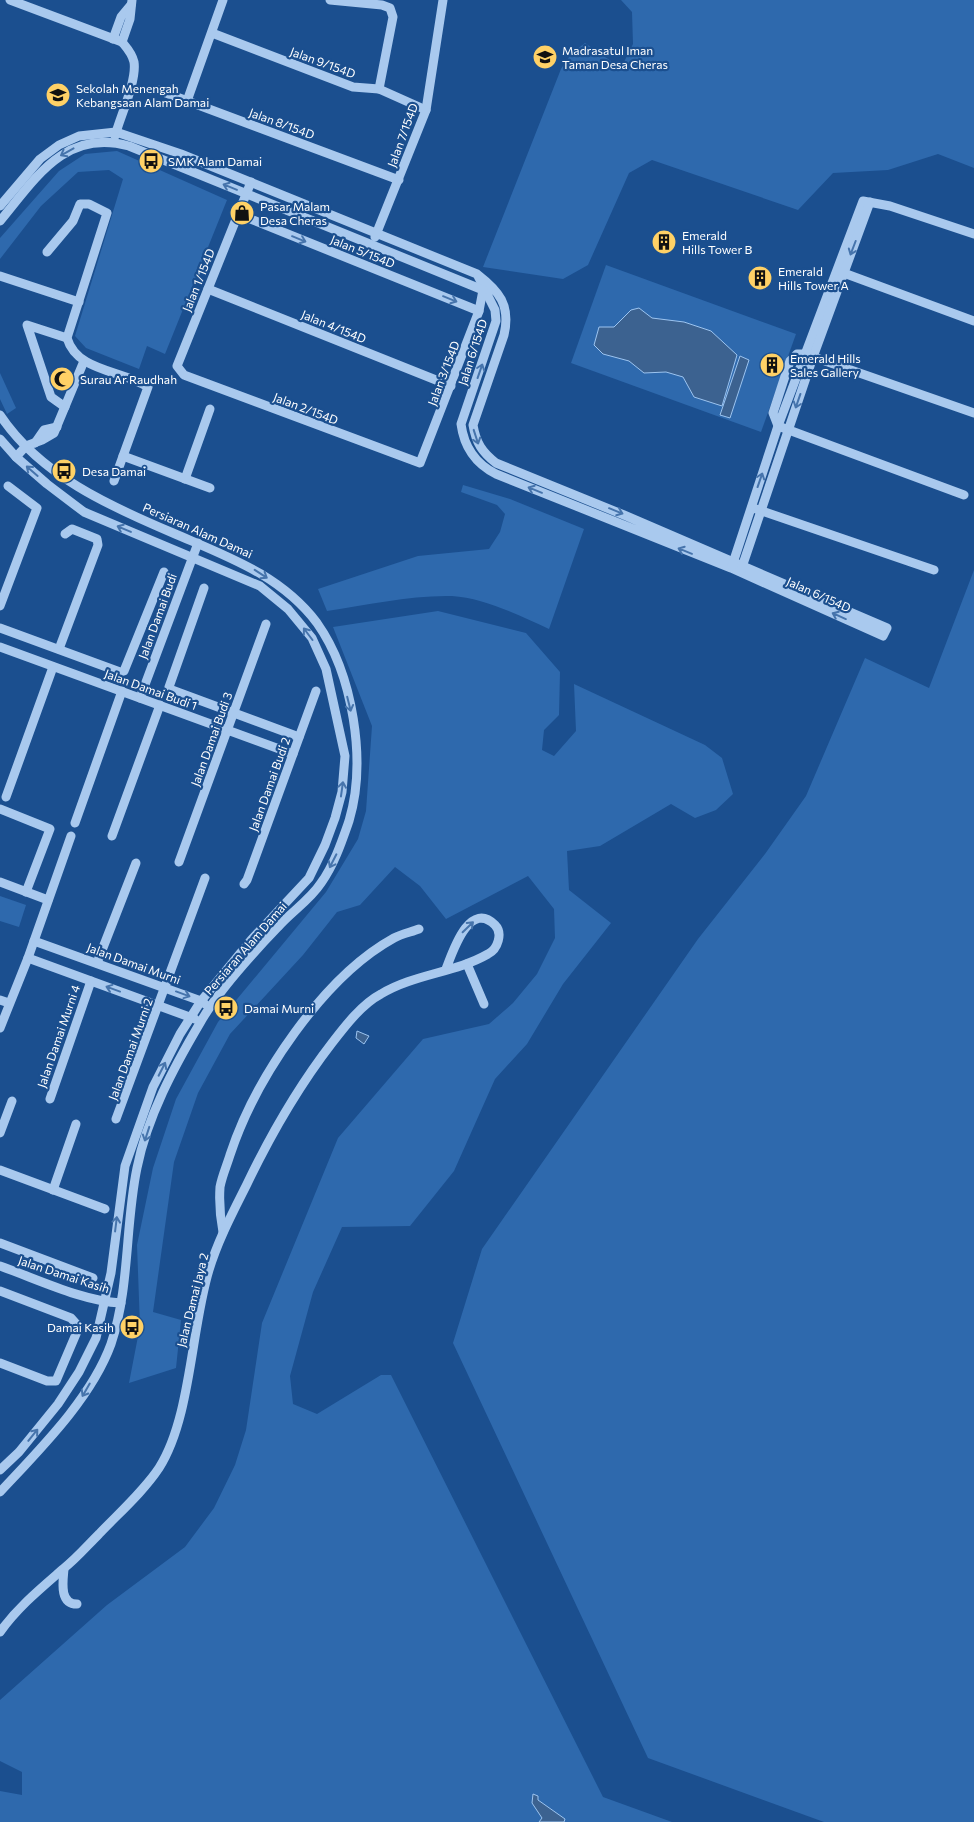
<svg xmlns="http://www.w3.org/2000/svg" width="974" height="1822" viewBox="0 0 974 1822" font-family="Commissioner,sans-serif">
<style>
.green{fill:#2e69ad}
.water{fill:#3c6290;stroke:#9cc4f0}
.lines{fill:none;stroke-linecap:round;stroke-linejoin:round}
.minor{stroke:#a9c9ee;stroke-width:9}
.oneway{stroke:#4674ac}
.labels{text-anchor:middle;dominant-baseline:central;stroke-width:4.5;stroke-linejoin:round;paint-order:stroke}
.poi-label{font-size:12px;fill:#fff;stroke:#1b4f8f;text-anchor:start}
.street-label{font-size:12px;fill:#fff;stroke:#1b4f8f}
</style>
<rect width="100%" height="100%" fill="#1b4f8f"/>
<g class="green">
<polygon points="621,0 974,0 974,168 938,154 888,170 833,173 798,210 652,160 629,173 588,265 563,279 483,267 561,69 571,54 585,43 621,68 633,44 632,12"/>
<polygon points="117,151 227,200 165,354 147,346 139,369 86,348 75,336 123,179 109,170 78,172 41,206 0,259 0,238 59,171 85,154"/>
<polygon points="606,265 796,334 761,432 571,363"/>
<polygon points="0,373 16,408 7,414 0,399"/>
<path d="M463,485L510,499L584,529L549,629C521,616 484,598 452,596C411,595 367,605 327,611L318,589L418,556L489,549L500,532L505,514L497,505L461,492Z"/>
<polygon points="974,570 974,1822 824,1822 648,1758 453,1343 482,1249 698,939 765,854 806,796 865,658 929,688"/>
<polygon points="438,611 526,633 560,672 559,715 544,730 542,750 554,756 576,731 574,684 705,745 722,758 733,794 716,810 695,818 671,804 600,846 567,851 569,890 611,923 563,984 527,1044 495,1079 454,1171 410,1226 342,1227 313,1292 290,1376 293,1404 317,1414 381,1375 391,1375 603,1797 672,1822 0,1822 0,1791 22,1795 22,1772 0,1761 0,1700 107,1605 185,1547 214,1508 235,1465 246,1430 262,1323 338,1138 423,1039 489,1024 513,1003 537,974 555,938 554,909 528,876 446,919 420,886 395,867 360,905 337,912 303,955 230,1034 198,1093 174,1162 153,1312 181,1320 176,1368 129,1383 140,1326 137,1245 153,1168 176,1099 218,1022 326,892 358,839 366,811 372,726 333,627"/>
<polygon points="0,896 26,905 19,927 0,921"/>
</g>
<g class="water">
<polygon points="639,308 652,318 684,322 711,331 737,355 722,406 694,397 683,377 666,372 644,373 629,361 603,354 594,345 599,327 614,327 631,310"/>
<polygon points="740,356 749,360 730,418 720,415"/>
<polygon points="357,1031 369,1036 364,1044 356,1038"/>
<polygon points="533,1794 538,1796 538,1800 565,1819 564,1822 539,1822 542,1818 532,1803"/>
</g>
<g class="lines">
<g class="minor">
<path d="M10,0L122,42C127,48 132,53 134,62C137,81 120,117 115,136"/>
<polyline points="330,0 382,5 390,8 393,17 379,89"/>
<polyline points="212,33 353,87 379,89 426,110"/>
<polyline points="113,39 121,17 131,5"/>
<polyline points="122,42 130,19 132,0"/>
<polyline points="158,90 399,180"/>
<polyline points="187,101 223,0"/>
<polyline points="251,182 177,366 184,375 420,463 479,311 483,290"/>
<path d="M0,206L40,159L59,145L79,136L116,132L181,154L477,274C499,291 511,305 504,335L473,425C476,443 482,452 496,463L624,515L887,628L883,636L731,568L496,474C476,464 464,447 461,424L496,321L495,310L477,274"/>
<polyline points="238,214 479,311"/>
<path d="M0,221C35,179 65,128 129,146L483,290"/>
<polyline points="375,237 426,110 443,0"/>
<path d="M47,252L73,221L80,204H89L107,213L67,338C77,372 122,370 148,387L114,481"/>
<polyline points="841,272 974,321"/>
<polyline points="0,276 79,302"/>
<polyline points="208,289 451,386"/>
<polyline points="65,407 51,397 27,325 67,338"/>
<path d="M0,415C40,475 109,506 173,533C226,556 281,575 317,623C353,674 367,761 349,821C342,841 334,865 321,883C310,900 291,912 278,927C252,954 218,991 200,1023C174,1067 147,1117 137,1168C125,1225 130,1288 111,1344C91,1399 39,1450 0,1492"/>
<polyline points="0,439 16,457 47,484 84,512 260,586 288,609 312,638 326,669 345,756 342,792 335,818 325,845 309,878 251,940 201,1001 180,1034 153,1087 125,1166 111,1273 96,1338 79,1372 58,1404 19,1452 0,1470"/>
<polyline points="35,443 44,430 57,427"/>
<polyline points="123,456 210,488"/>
<polyline points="16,457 26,446 42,440 54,433 84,361"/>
<polyline points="185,479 210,409"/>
<polyline points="964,495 778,426 773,413 790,361 797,354 805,354 974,413"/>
<polyline points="756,509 934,570"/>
<polyline points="732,566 778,426 863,201 890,206 974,234"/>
<polyline points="741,570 813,357 870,202"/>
<polyline points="204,588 169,687 172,690 299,737"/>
<polyline points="0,606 37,508 8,486"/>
<polyline points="0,628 120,672 124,671 164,572"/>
<polyline points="0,647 293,754"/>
<polyline points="59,649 98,545 97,539 72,529 65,534"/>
<polyline points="140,698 198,543"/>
<polyline points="6,797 53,667"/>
<polyline points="0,809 50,829 26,892"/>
<polyline points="75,823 122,691"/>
<polyline points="112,836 160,705"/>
<polyline points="179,862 266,624"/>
<polyline points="0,882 48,900"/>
<polyline points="244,884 247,880 316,691"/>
<polyline points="34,941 201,1001 205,1004"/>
<polyline points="28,958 195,1019"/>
<polyline points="97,963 136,863"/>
<polyline points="467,964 484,1004"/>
<polyline points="0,1000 9,1003"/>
<polyline points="0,1028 28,958 71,836"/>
<polyline points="50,1099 91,981"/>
<polyline points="116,1119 205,878"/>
<polyline points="0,1133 12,1101"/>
<polyline points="0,1170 105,1209"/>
<polyline points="53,1190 76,1124"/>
<path d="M223,1232C220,1217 219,1203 220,1187C222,1176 227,1165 230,1155C255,1079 323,977 394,938C401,934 411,932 419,929"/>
<polyline points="0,1243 93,1278"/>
<path d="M0,1266C37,1279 82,1301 121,1303"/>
<polyline points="0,1291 71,1318 79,1327 56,1381 47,1381 0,1363"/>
<path d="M64,1569C63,1581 59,1604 77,1604"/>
<path d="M0,1632C18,1607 40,1589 63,1569C76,1559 87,1546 99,1534C119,1513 143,1492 159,1468C191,1418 191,1329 209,1270C218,1240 233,1212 247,1184C271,1134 298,1087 332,1043C345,1026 362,1004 381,994C414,974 455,973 488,954C498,949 503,933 495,925C469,899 452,954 446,969"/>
</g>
</g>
<defs><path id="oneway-shaft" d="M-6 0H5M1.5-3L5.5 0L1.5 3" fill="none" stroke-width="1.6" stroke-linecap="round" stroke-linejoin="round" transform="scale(1.25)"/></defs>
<g class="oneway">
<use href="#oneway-shaft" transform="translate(67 152) rotate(151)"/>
<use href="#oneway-shaft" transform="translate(230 187) rotate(-158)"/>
<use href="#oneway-shaft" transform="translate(299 239) rotate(22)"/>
<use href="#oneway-shaft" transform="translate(853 248) rotate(111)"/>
<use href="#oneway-shaft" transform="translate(450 299) rotate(22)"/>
<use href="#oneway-shaft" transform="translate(480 371) rotate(-71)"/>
<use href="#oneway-shaft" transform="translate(798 401) rotate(109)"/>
<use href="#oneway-shaft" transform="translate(476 437) rotate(72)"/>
<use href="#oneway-shaft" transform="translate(32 471) rotate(-139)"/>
<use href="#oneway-shaft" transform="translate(760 480) rotate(-71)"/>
<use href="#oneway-shaft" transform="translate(535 490) rotate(-158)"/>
<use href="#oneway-shaft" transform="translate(616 511) rotate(22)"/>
<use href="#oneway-shaft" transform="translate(124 529) rotate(-157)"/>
<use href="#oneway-shaft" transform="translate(685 551) rotate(-158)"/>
<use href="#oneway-shaft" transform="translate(261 574) rotate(33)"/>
<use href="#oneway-shaft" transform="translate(839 616) rotate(-156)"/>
<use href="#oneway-shaft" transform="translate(308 634) rotate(-127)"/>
<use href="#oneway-shaft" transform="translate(349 704) rotate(76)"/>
<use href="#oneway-shaft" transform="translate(342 789) rotate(-82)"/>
<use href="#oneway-shaft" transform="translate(333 861) rotate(117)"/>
<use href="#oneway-shaft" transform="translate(468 927) rotate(-44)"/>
<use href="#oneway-shaft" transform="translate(113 989) rotate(-160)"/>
<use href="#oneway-shaft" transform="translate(183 994) rotate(20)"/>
<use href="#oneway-shaft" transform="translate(162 1069) rotate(-63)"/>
<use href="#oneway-shaft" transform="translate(147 1134) rotate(108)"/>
<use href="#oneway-shaft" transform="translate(116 1224) rotate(-83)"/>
<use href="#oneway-shaft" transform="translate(86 1390) rotate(120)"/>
<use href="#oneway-shaft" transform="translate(33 1435) rotate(-51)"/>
</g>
<defs>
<symbol id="school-disc" viewBox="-11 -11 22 22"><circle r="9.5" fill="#ffd166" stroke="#1b4f8f"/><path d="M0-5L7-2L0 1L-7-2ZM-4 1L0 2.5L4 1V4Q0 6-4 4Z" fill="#111"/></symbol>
<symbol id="bus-disc" viewBox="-11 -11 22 22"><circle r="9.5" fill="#ffd166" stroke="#1b4f8f"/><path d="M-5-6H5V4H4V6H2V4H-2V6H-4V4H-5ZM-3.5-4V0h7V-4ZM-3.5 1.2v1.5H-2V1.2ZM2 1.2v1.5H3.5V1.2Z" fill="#111"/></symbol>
<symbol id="shop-disc" viewBox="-11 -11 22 22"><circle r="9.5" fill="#ffd166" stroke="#1b4f8f"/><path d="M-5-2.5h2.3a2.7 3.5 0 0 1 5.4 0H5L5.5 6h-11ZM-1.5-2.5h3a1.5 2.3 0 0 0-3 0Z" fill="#111"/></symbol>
<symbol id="building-disc" viewBox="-11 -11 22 22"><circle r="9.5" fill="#ffd166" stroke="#1b4f8f"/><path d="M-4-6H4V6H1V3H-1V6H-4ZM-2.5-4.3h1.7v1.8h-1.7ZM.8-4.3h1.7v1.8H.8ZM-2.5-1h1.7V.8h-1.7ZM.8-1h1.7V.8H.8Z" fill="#111"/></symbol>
<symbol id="mosque-disc" viewBox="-11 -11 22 22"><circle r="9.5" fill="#ffd166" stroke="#1b4f8f"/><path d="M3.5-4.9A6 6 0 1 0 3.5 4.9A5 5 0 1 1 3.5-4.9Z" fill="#111"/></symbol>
</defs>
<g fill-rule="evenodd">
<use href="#school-disc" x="531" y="43" width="28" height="28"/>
<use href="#school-disc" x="44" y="81" width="28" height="28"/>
<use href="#bus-disc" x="137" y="147" width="28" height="28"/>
<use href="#shop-disc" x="228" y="199" width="28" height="28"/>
<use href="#building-disc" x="650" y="228" width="28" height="28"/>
<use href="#building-disc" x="746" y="264" width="28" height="28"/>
<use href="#building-disc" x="758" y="351" width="28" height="28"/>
<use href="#mosque-disc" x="48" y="365" width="28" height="28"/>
<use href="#bus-disc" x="50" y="457" width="28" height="28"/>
<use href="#bus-disc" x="212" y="994" width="28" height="28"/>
<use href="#bus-disc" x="118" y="1313" width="28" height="28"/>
</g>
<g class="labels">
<g class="poi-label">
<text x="562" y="50">Madrasatul Iman<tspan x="562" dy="14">Taman Desa Cheras</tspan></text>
<text x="76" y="88">Sekolah Menengah<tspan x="76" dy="14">Kebangsaan Alam Damai</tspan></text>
<text x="168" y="161">SMK Alam Damai</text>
<text x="260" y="206">Pasar Malam<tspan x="260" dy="14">Desa Cheras</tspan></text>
<text x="682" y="235">Emerald<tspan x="682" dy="14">Hills Tower B</tspan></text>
<text x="778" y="271">Emerald<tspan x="778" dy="14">Hills Tower A</tspan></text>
<text x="790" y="358">Emerald Hills<tspan x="790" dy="14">Sales Gallery</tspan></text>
<text x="80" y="379">Surau Ar Raudhah</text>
<text x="82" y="471">Desa Damai</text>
<text x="244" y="1008">Damai Murni</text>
<text x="114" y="1327" text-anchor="end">Damai Kasih</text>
</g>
<g class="street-label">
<text transform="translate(323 62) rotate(20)">Jalan 9/154D</text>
<text transform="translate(282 123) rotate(20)">Jalan 8/154D</text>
<text transform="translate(402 135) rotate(-70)">Jalan 7/154D</text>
<text transform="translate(363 251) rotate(22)">Jalan 5/154D</text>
<text transform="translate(198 280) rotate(-68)">Jalan 1/154D</text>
<text transform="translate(334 326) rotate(22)">Jalan 4/154D</text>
<text transform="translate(472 352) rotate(-72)">Jalan 6/154D</text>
<text transform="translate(443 373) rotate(-69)">Jalan 3/154D</text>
<text transform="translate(306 408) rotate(21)">Jalan 2/154D</text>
<text transform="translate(198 530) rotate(24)">Persiaran Alam Damai</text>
<text transform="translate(819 594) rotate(24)">Jalan 6/154D</text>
<text transform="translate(157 616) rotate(-70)">Jalan Damai Budi</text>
<text transform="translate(151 689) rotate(20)">Jalan Damai Budi 1</text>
<text transform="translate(211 739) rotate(-70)">Jalan Damai Budi 3</text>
<text transform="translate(269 784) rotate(-70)">Jalan Damai Budi 2</text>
<text transform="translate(245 948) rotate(-49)">Persiaran Alam Damai</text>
<text transform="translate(134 963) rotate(20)">Jalan Damai Murni</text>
<text transform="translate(58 1036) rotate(-71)">Jalan Damai Murni 4</text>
<text transform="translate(130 1049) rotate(-70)">Jalan Damai Murni 2</text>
<text transform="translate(64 1274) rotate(18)">Jalan Damai Kasih</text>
<text transform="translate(192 1300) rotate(-76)">Jalan Damai Jaya 2</text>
</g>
</g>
</svg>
